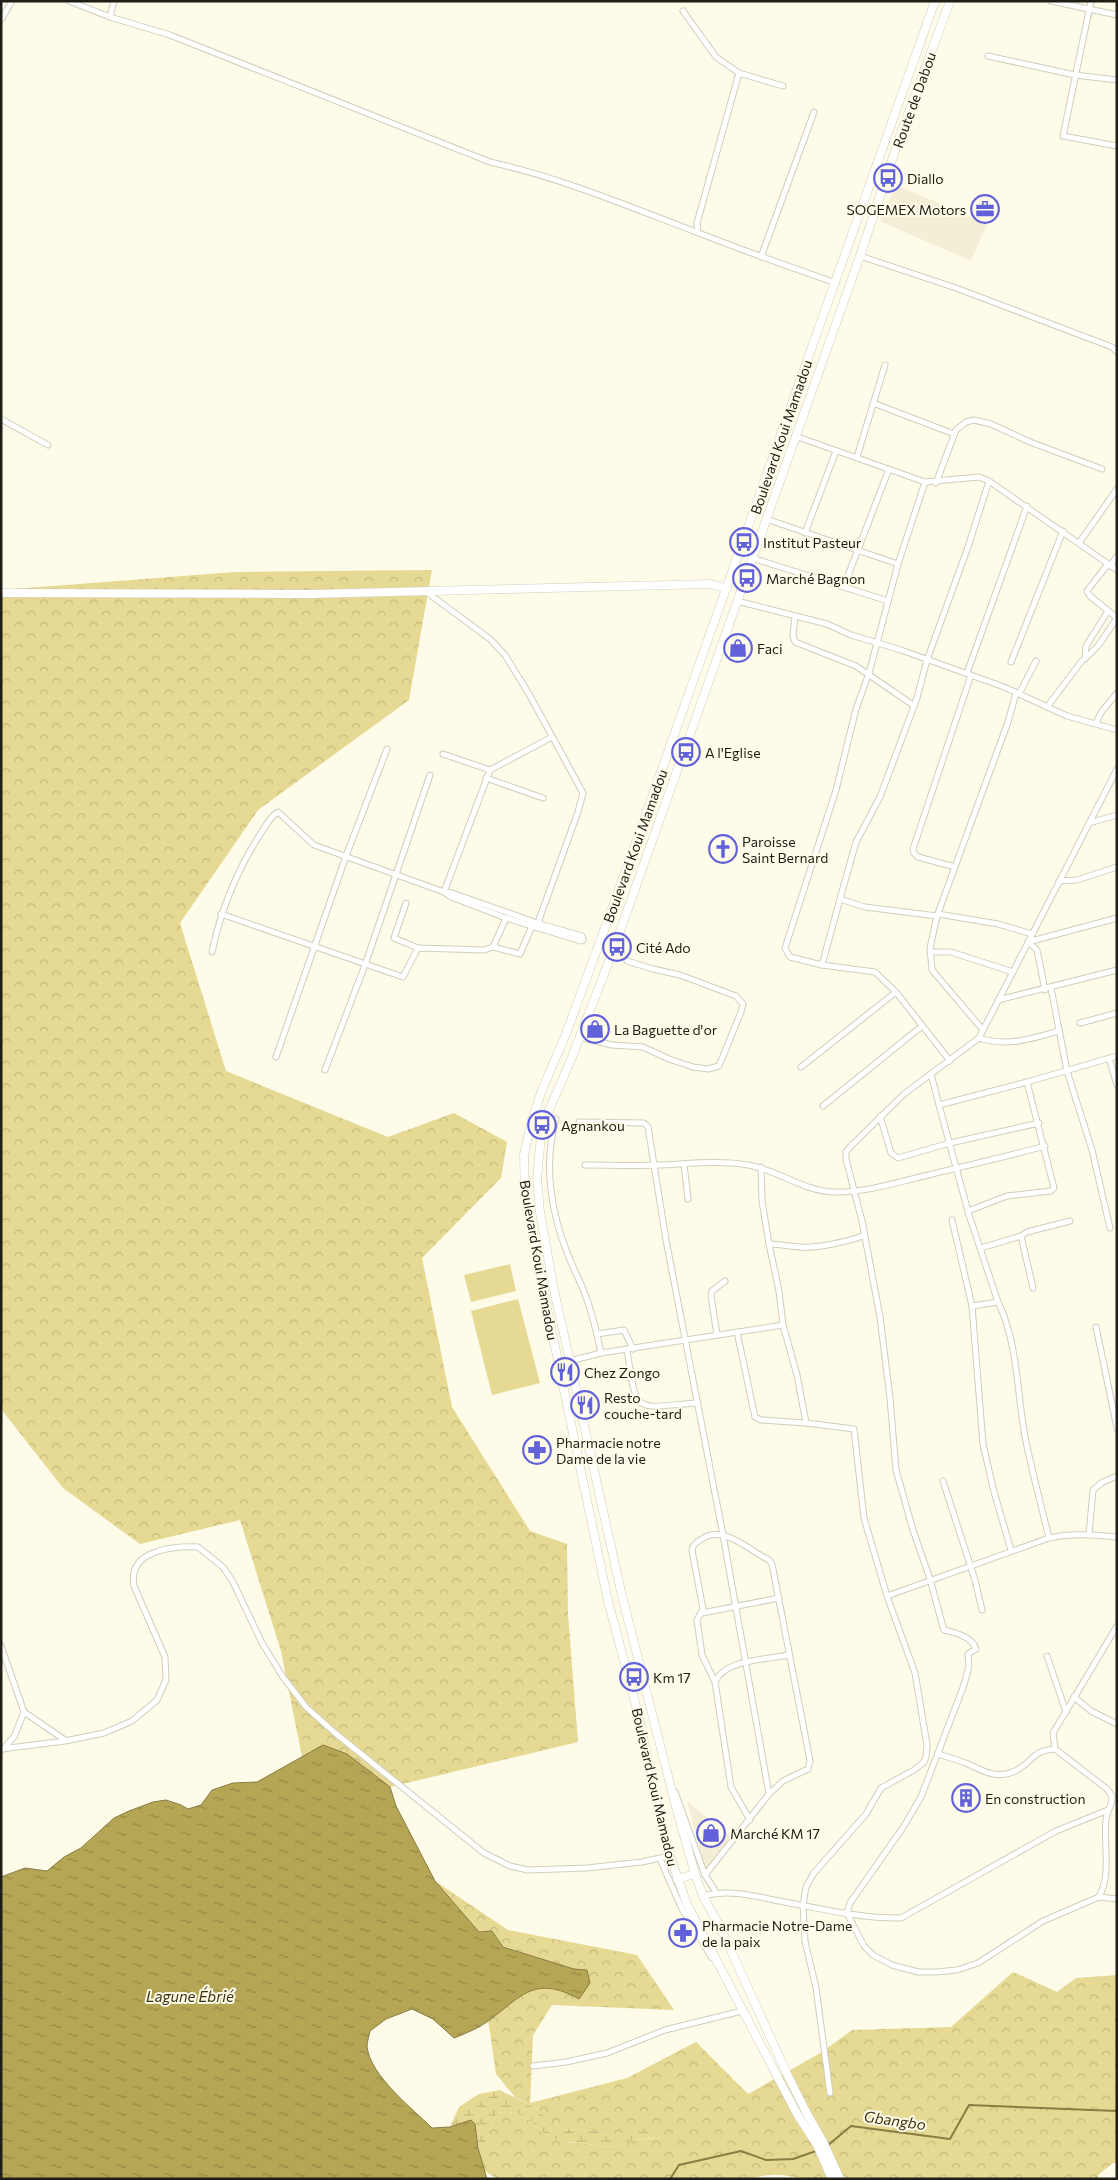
<svg xmlns="http://www.w3.org/2000/svg" width="1118" height="2180" viewBox="0 0 1118 2180" font-family="Commissioner,sans-serif">
<style>
.built{fill:#f3eed5}
.grass{fill:#e6d993}
.forest{fill:url(#forest-crowns)}
.wetland{fill:url(#wetland-marsh)}
.water{fill:url(#water-ripples);stroke:#887d42}
.lines{fill:none;stroke-linecap:round;stroke-linejoin:round}
.stream{stroke:#887d42;stroke-width:2}
.street-casing{stroke:#d1cebd;stroke-width:7}
.secondary-casing{stroke:#d1cebd;stroke-width:9}
.primary-casing{stroke:#d1cebd;stroke-width:9}
.street{stroke:#fff;stroke-width:5}
.secondary{stroke:#fff;stroke-width:8}
.primary{stroke:#fff;stroke-width:8}
.labels{text-anchor:middle;dominant-baseline:central;stroke-width:4;stroke-linejoin:round;paint-order:stroke}
.street-label{font-size:14px;fill:#1e1d16;stroke:#fefbe9}
.poi-label{font-size:14px;fill:#1e1d16;stroke:#fefbe9;text-anchor:start}
.water-label{font-size:15px;font-style:italic;fill:#3a330f;stroke:#fefbe9}
</style>
<defs>
<pattern id="forest-crowns" width="20" height="18" patternUnits="userSpaceOnUse" patternTransform="scale(1.25)"><rect width="20" height="18" fill="#e6d993"/><path d="M2 6a3 3 0 1 1 6 0M12 15a3 3 0 1 1 6 0" fill="none" stroke="#c5ba7e"/></pattern>
<pattern id="wetland-marsh" width="20" height="14" patternUnits="userSpaceOnUse" patternTransform="scale(1.25)"><rect width="20" height="14" fill="#e6d993"/><path d="M1 5h8M5 5V1M11 12h8M15 12V8" fill="none" stroke="#c5ba7e"/></pattern>
<pattern id="water-ripples" width="26" height="14" patternUnits="userSpaceOnUse" patternTransform="scale(1.25)"><rect width="26" height="14" fill="#b5a655"/><path d="M2 4q2-2 4 0t4 0M15 11q2-2 4 0t4 0" fill="none" stroke="#938745"/></pattern>
</defs>
<rect width="100%" height="100%" fill="#fefbe9"/>
<g class="built">
<polygon points="896,185 987,224 971,261 880,221"/>
<polygon points="687,1801 734,1839 706,1871 691,1816"/>
</g>
<g class="grass">
<polygon points="510,1264 516,1291 471,1302 464,1275"/>
<polygon points="518,1299 540,1383 492,1395 471,1311"/>
</g>
<g class="forest">
<polygon points="432,570 409,700 258,810 180,923 226,1071 388,1137 454,1113 507,1142 501,1178 422,1258 452,1407 530,1531 567,1544 568,1614 578,1742 390,1787 347,1754 323,1745 302,1757 281,1651 240,1520 140,1544 63,1488 1,1409 1,590 235,572"/>
<path d="M435,1881L508,1930L637,1955L674,2010L552,2005L533,2035L530,2103L627,2078L696,2042L748,2094L822,2052L852,2030L951,2027L1013,1972L1057,1992L1076,1978L1117,1975V2163H1113L1098,2175V2179H801C784,2174 768,2173 751,2179H497L484,2170L480,2156L497,2113C530,2106 534,2135 561,2141C567,2143 574,2142 580,2143C592,2144 602,2148 614,2146C620,2145 626,2142 633,2140C643,2139 653,2140 662,2135L628,2131L610,2137L591,2130L560,2129L535,2108L515,2097L496,2074L488,2019L526,1992L541,1987L567,1992L587,1970L574,1969L502,1946L492,1931L479,1932Z"/>
</g>
<path class="wetland" d="M500,2090L535,2108L560,2129L591,2130L610,2137L628,2131L657,2129L663,2135C653,2139 643,2139 633,2140C626,2142 620,2145 614,2146C602,2148 592,2144 580,2143C574,2142 567,2143 561,2141C534,2135 530,2106 497,2113L480,2156L475,2124L471,2120L450,2127L459,2107L479,2094Z"/>
<path class="water" d="M323,1745L347,1754L390,1787L396,1806L435,1881L479,1932L492,1931L503,1947L574,1969L587,1970L590,1983L579,1999C529,1971 517,2004 479,2027C471,2031 462,2035 454,2038L433,2019L412,2009L386,2019L370,2031C369,2036 367,2042 367,2046C370,2076 412,2108 432,2128L450,2127L471,2120L475,2124L478,2148L487,2179H1V1877L25,1868L47,1871L64,1857L81,1848L114,1818L129,1811L153,1802L166,1800L181,1805L188,1809L201,1805L212,1790L233,1783L257,1782Z"/>
<g class="lines">
<g class="stream">
<polyline points="827,2146 851,2126 950,2139 969,2105 1117,2111"/>
<polyline points="670,2179 679,2165 741,2151 766,2160 793,2159 816,2151"/>
</g>
<defs>
<g id="street">
<path d="M69,1L110,17L170,35L490,162C562,178 630,207 699,233C744,251 790,267 836,283"/>
<polyline points="1051,1 1117,15"/>
<polyline points="1091,1 1063,136 1117,146"/>
<polyline points="683,11 716,57 739,73 697,223 698,233"/>
<polyline points="110,17 114,1"/>
<polyline points="1,20 12,1"/>
<polyline points="988,56 1075,75 1117,80"/>
<polyline points="739,73 783,86"/>
<polyline points="860,256 956,288 1112,347 1117,352"/>
<polyline points="761,257 814,112"/>
<polyline points="873,403 954,434"/>
<polyline points="1,419 48,445"/>
<polyline points="795,436 925,482 979,477 989,481 1117,570"/>
<polyline points="857,457 885,365"/>
<polyline points="989,481 968,547 927,660 917,698 880,797 856,842 840,899 865,907 937,916 1008,722 1016,693"/>
<polyline points="925,482 898,564 869,673 856,709 836,790 785,948 790,957 822,965 875,972 896,992 950,1061"/>
<polyline points="936,483 956,430 966,422 974,420 991,424 1030,442 1102,469"/>
<polyline points="766,519 898,564"/>
<polyline points="805,533 836,451"/>
<polyline points="1079,543 1117,489"/>
<polyline points="752,558 888,601"/>
<polyline points="1108,564 1087,591 1090,596 1117,618"/>
<polyline points="1110,566 1117,556"/>
<polyline points="844,586 889,469"/>
<polyline points="425,591 490,639 505,655 529,694 583,793 578,812 536,928"/>
<polyline points="737,601 827,624 851,635 901,650 1004,687 1067,716 1117,730"/>
<polyline points="795,616 793,636 795,642 856,666 913,705"/>
<polyline points="1085,659 1086,646 1108,611"/>
<polyline points="1011,662 1063,531"/>
<polyline points="967,673 1027,506"/>
<polyline points="1019,694 1036,661"/>
<polyline points="1047,707 1081,662 1098,646 1117,618"/>
<polyline points="1096,723 1102,711 1117,693"/>
<polyline points="443,754 490,770"/>
<path d="M1117,769L979,1038L904,1094L850,1147L846,1152V1159L862,1221L880,1317L890,1398L896,1470L913,1530L930,1579L943,1627L944,1630C955,1633 972,1636 976,1649L968,1654L969,1666L964,1685L921,1797L904,1826L850,1903L847,1913L864,1946L873,1955L892,1965L918,1972H936L957,1970L978,1963L1043,1921L1099,1897L1117,1899"/>
<polyline points="486,778 543,798"/>
<polyline points="1089,823 1117,815"/>
<polyline points="955,867 918,857 914,853 913,849 971,675"/>
<polyline points="1059,881 1077,880 1117,867"/>
<polyline points="444,892 490,770 552,737"/>
<polyline points="444,892 451,897 506,918 581,941 583,940"/>
<polyline points="406,903 394,938 418,948"/>
<polyline points="221,914 403,977 418,948 484,950 493,947 506,918"/>
<polyline points="938,914 998,924 1032,934"/>
<polyline points="937,916 930,948 932,970 983,1030"/>
<polyline points="1028,942 1117,918"/>
<polyline points="1028,942 1037,950 1045,990"/>
<polyline points="493,947 520,954 532,926"/>
<path d="M212,952C221,909 237,870 261,833C266,826 270,816 278,812L314,845L444,892L452,893L537,923L582,936L583,940"/>
<polyline points="930,952 951,952 1013,972"/>
<polyline points="822,965 840,899"/>
<polyline points="1051,988 1067,1071 1092,1150 1110,1228"/>
<polyline points="998,1000 1117,970"/>
<polyline points="1080,1023 1117,1013"/>
<polyline points="579,1037 612,1045 643,1047 669,1059 693,1067 708,1069 719,1066 741,1012 743,1004 736,996 680,975 653,969 627,961"/>
<path d="M979,1038C1007,1047 1031,1039 1059,1031"/>
<polyline points="276,1057 346,856 387,749"/>
<polyline points="1109,1058 1117,1085"/>
<polyline points="801,1067 896,992"/>
<polyline points="325,1070 365,965 430,775"/>
<polyline points="931,1074 939,1105 1027,1082 1117,1056"/>
<path d="M939,1105L969,1215L998,1302C1018,1343 1017,1393 1025,1437C1032,1471 1041,1505 1049,1538"/>
<polyline points="823,1106 922,1026"/>
<polyline points="880,1116 891,1153 898,1158 950,1143 1039,1123"/>
<path d="M556,1119C543,1164 551,1213 568,1255C573,1268 580,1281 585,1294C592,1313 597,1333 601,1353"/>
<polyline points="579,1122 644,1123 648,1127 666,1240 723,1535 769,1794"/>
<polyline points="684,1164 688,1199"/>
<path d="M585,1165C609,1165 633,1166 657,1165C687,1164 718,1160 748,1165C779,1170 802,1191 834,1192C863,1193 895,1183 924,1176C964,1166 1005,1157 1045,1146"/>
<polyline points="761,1167 762,1201 769,1244 779,1291 783,1325 797,1375 806,1423"/>
<polyline points="968,1211 1007,1196 1051,1191 1054,1188 1027,1082"/>
<polyline points="952,1220 972,1306 983,1444 994,1492 1011,1550"/>
<polyline points="1021,1236 1033,1288"/>
<path d="M769,1244C779,1244 789,1246 800,1247C814,1249 851,1241 865,1235"/>
<polyline points="981,1248 1021,1236 1027,1232 1070,1221"/>
<polyline points="972,1306 998,1302"/>
<polyline points="1096,1327 1117,1428"/>
<polyline points="737,1332 755,1417 761,1420 806,1423 854,1429 864,1518 887,1596 915,1673 927,1745 926,1757 924,1762 914,1770 881,1788 866,1814 814,1873 806,1887 803,1905 805,1941 816,1988 830,2093"/>
<polyline points="597,1334 624,1330 633,1349"/>
<polyline points="717,1335 711,1296 712,1291 725,1281"/>
<path d="M627,1350C637,1418 634,1407 698,1403"/>
<polyline points="558,1364 601,1353 783,1325"/>
<polyline points="943,1481 975,1580 982,1610"/>
<polyline points="1089,1535 1093,1490 1103,1482 1117,1476"/>
<path d="M887,1596L1049,1538C1072,1533 1094,1535 1117,1537"/>
<polyline points="702,1613 779,1598"/>
<polyline points="1,1646 24,1712 65,1740"/>
<polyline points="1047,1656 1066,1712"/>
<polyline points="1074,1697 1091,1711 1117,1724"/>
<path d="M1,1749L65,1741L104,1733L132,1721L157,1700L166,1680L165,1657L134,1586C127,1550 173,1546 198,1547L223,1567L233,1582L262,1643L283,1677L306,1707L335,1733L484,1853L510,1866L528,1870L587,1868L642,1862L669,1856"/>
<polyline points="3,1749 14,1737 24,1712"/>
<path d="M938,1754C948,1757 958,1760 968,1764C986,1773 1000,1780 1019,1769C1036,1758 1032,1751 1055,1749"/>
<polyline points="675,1792 705,1875 716,1892"/>
<path d="M750,1820L731,1787L715,1682C725,1659 766,1660 788,1655"/>
<polyline points="660,1859 682,1909 712,1958"/>
<path d="M705,1875L769,1794L783,1781L808,1769L810,1761L772,1564L769,1560C750,1551 723,1524 702,1539C697,1542 693,1544 692,1550L703,1609L697,1620L702,1655L715,1682"/>
<path d="M703,1896C729,1889 754,1896 779,1901C819,1908 861,1919 901,1918L1056,1831L1108,1810"/>
<path d="M1099,1897C1112,1872 1103,1846 1106,1819C1107,1810 1113,1805 1112,1796L1107,1789L1055,1749L1053,1733L1117,1626"/>
<polyline points="533,2066 566,2062 607,2053 665,2030 742,2011"/>
</g>
<polyline id="secondary" points="1,593 311,594 711,584 727,589"/>
<g id="primary">
<polyline points="677,1879 695,1874"/>
<polyline points="832,2179 817,2145 797,2114 687,1904 664,1839 639,1717 608,1601 549,1318 525,1195 524,1155 531,1123 542,1090 566,1034 625,873 935,1"/>
<polyline points="840,2179 823,2142 805,2110 788,2076 722,1931 703,1896 695,1874 677,1811 622,1596 554,1290 540,1212 537,1179 541,1136 545,1119 570,1062 613,951 860,256 900,136 950,1"/>
</g>
</defs>
<use href="#street" class="street-casing"/>
<use href="#secondary" class="secondary-casing"/>
<use href="#primary" class="primary-casing"/>
<use href="#street" class="street"/>
<use href="#secondary" class="secondary"/>
<use href="#primary" class="primary"/>
</g>
<defs>
<symbol id="bus-ring" viewBox="-11 -11 22 22"><circle r="9.5" fill="#fefbe9" stroke="#6162da" stroke-width="1.5"/><path d="M-5-6H5V4H4V6H2V4H-2V6H-4V4H-5ZM-3.5-4V0h7V-4ZM-3.5 1.2v1.5H-2V1.2ZM2 1.2v1.5H3.5V1.2Z" fill="#6162da"/></symbol>
<symbol id="office-ring" viewBox="-11 -11 22 22"><circle r="9.5" fill="#fefbe9" stroke="#6162da" stroke-width="1.5"/><path d="M-6-3h4V-5.5h4V-3h4V5H-6ZM-1-4.5V-3h2v-1.5ZM-6 0V1H6V0Z" fill="#6162da"/></symbol>
<symbol id="shop-ring" viewBox="-11 -11 22 22"><circle r="9.5" fill="#fefbe9" stroke="#6162da" stroke-width="1.5"/><path d="M-5-2.5h2.3a2.7 3.5 0 0 1 5.4 0H5L5.5 6h-11ZM-1.5-2.5h3a1.5 2.3 0 0 0-3 0Z" fill="#6162da"/></symbol>
<symbol id="church-ring" viewBox="-11 -11 22 22"><circle r="9.5" fill="#fefbe9" stroke="#6162da" stroke-width="1.5"/><path d="M-1.2-6h2.4v3.5h3.3v2.4h-3.3V6h-2.4V-.1h-3.3v-2.4h3.3Z" fill="#6162da"/></symbol>
<symbol id="restaurant-ring" viewBox="-11 -11 22 22"><circle r="9.5" fill="#fefbe9" stroke="#6162da" stroke-width="1.5"/><path d="M-5-6h1v4h1v-4h1v4h1v-4h1v5L-1.5 .5V6h-2V.5L-5-1ZM5-6V6H3V1.5H1.5Q1.5-4 5-6Z" fill="#6162da"/></symbol>
<symbol id="pharmacy-ring" viewBox="-11 -11 22 22"><circle r="9.5" fill="#fefbe9" stroke="#6162da" stroke-width="1.5"/><path d="M-2-6h4v4h4v4h-4v4h-4v-4h-4v-4h4Z" fill="#6162da"/></symbol>
<symbol id="building-ring" viewBox="-11 -11 22 22"><circle r="9.5" fill="#fefbe9" stroke="#6162da" stroke-width="1.5"/><path d="M-4-6H4V6H1V3H-1V6H-4ZM-2.5-4.3h1.7v1.8h-1.7ZM.8-4.3h1.7v1.8H.8ZM-2.5-1h1.7V.8h-1.7ZM.8-1h1.7V.8H.8Z" fill="#6162da"/></symbol>
</defs>
<g fill-rule="evenodd">
<use href="#bus-ring" x="872" y="162" width="32" height="32"/>
<use href="#office-ring" x="969" y="193" width="32" height="32"/>
<use href="#bus-ring" x="728" y="526" width="32" height="32"/>
<use href="#bus-ring" x="731" y="562" width="32" height="32"/>
<use href="#shop-ring" x="722" y="632" width="32" height="32"/>
<use href="#bus-ring" x="670" y="736" width="32" height="32"/>
<use href="#church-ring" x="707" y="833" width="32" height="32"/>
<use href="#bus-ring" x="601" y="931" width="32" height="32"/>
<use href="#shop-ring" x="579" y="1013" width="32" height="32"/>
<use href="#bus-ring" x="526" y="1109" width="32" height="32"/>
<use href="#restaurant-ring" x="549" y="1356" width="32" height="32"/>
<use href="#restaurant-ring" x="569" y="1389" width="32" height="32"/>
<use href="#pharmacy-ring" x="521" y="1434" width="32" height="32"/>
<use href="#bus-ring" x="618" y="1661" width="32" height="32"/>
<use href="#building-ring" x="950" y="1782" width="32" height="32"/>
<use href="#shop-ring" x="695" y="1817" width="32" height="32"/>
<use href="#pharmacy-ring" x="667" y="1917" width="32" height="32"/>
</g>
<g class="labels">
<g class="street-label">
<text transform="translate(914 100) rotate(-70)">Route de Dabou</text>
<text transform="translate(781 437) rotate(-71)">Boulevard Koui Mamadou</text>
<text transform="translate(635 846) rotate(-70)">Boulevard Koui Mamadou</text>
<text transform="translate(539 1260) rotate(80)">Boulevard Koui Mamadou</text>
<text transform="translate(655 1787) rotate(77)">Boulevard Koui Mamadou</text>
</g>
<g class="poi-label">
<text x="907" y="178">Diallo</text>
<text x="966" y="209" text-anchor="end">SOGEMEX Motors</text>
<text x="763" y="542">Institut Pasteur</text>
<text x="766" y="578">Marché Bagnon</text>
<text x="757" y="648">Faci</text>
<text x="705" y="752">A l'Eglise</text>
<text x="742" y="841">Paroisse<tspan x="742" dy="16">Saint Bernard</tspan></text>
<text x="636" y="947">Cité Ado</text>
<text x="614" y="1029">La Baguette d'or</text>
<text x="561" y="1125">Agnankou</text>
<text x="584" y="1372">Chez Zongo</text>
<text x="604" y="1397">Resto<tspan x="604" dy="16">couche-tard</tspan></text>
<text x="556" y="1442">Pharmacie notre<tspan x="556" dy="16">Dame de la vie</tspan></text>
<text x="653" y="1677">Km 17</text>
<text x="985" y="1798">En construction</text>
<text x="730" y="1833">Marché KM 17</text>
<text x="702" y="1925">Pharmacie Notre-Dame<tspan x="702" dy="16">de la paix</tspan></text>
</g>
<g class="water-label">
<text x="190" y="1996">Lagune Ébrié</text>
<text transform="translate(895 2120) rotate(8)">Gbangbo</text>
</g>
</g>
<rect width="1118" height="2180" fill="none" stroke="#1e1d16" stroke-width="5"/>
</svg>
